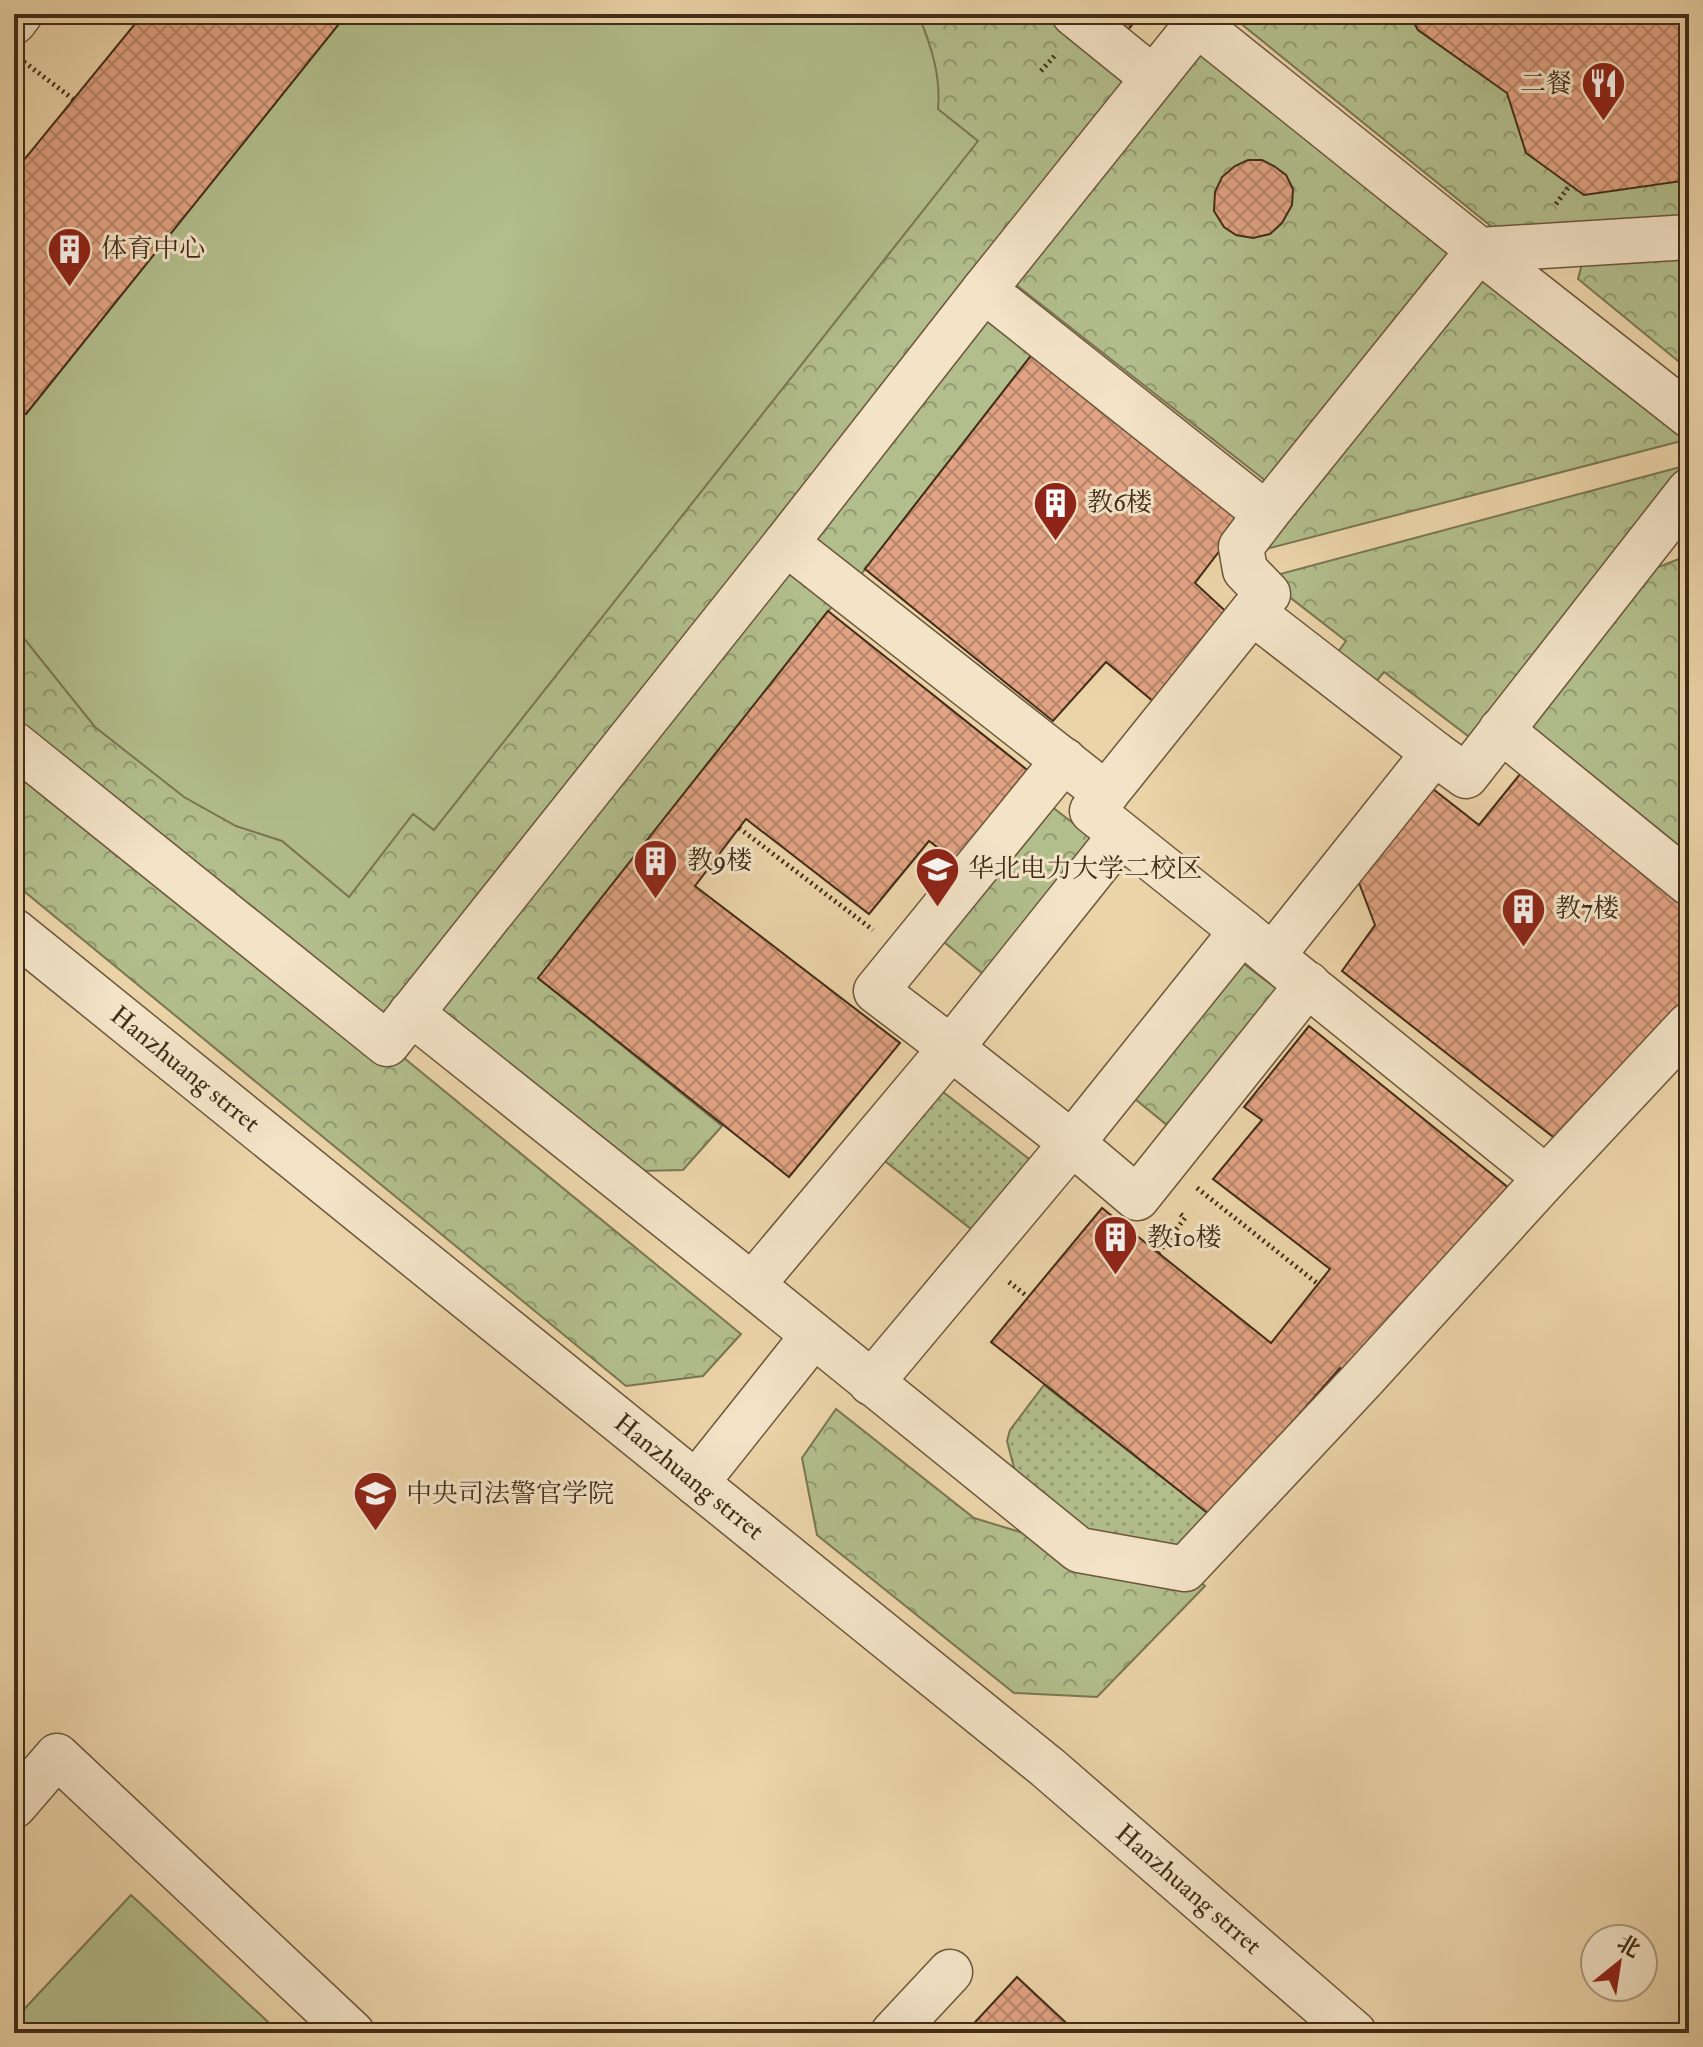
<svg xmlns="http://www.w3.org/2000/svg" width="1703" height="2047" viewBox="0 0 1703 2047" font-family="'IM FELL Double Pica','Noto Serif SC',serif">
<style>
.grass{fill:url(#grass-dots);stroke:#7a7652;stroke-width:2}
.forest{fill:url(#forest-crowns);stroke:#7a7652;stroke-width:2}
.pitch{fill:#b2be8c;stroke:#7a7652;stroke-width:2}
.building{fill:url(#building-cross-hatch);stroke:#422d18;stroke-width:2}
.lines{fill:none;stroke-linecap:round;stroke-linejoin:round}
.minor-casing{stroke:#6c573c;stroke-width:47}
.path{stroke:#422d18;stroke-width:5;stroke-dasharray:2 4;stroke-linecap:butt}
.minor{stroke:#f3e3c7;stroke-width:44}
.labels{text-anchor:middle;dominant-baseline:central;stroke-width:6;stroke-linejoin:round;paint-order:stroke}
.poi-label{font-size:26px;fill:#422d18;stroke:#f3e3c7;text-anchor:start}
.street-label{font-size:26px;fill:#422d18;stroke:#f3e3c7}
</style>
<defs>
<pattern id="grass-dots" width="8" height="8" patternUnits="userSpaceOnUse" patternTransform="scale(2)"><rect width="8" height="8" fill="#b2be8c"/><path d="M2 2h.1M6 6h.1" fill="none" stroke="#929b71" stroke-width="1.8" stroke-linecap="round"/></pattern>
<pattern id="forest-crowns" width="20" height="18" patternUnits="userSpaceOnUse" patternTransform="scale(2)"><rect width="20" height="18" fill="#b2be8c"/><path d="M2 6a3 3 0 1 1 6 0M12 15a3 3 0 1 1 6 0" fill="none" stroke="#929b71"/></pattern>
<pattern id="building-cross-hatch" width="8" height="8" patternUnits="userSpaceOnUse" patternTransform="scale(2)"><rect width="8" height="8" fill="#e1a383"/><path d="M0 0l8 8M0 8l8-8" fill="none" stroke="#b8856a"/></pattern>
</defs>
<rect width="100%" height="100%" fill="#ecd4a9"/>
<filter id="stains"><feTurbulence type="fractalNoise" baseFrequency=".0025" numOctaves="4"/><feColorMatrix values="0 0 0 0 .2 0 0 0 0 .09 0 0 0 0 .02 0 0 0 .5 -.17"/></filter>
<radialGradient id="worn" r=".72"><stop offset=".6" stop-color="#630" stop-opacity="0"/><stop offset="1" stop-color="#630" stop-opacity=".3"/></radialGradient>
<g class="grass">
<polygon points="929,1081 1042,1169 985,1240 871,1150"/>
<polygon points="1044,1385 1210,1515 1180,1547 1091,1534 1017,1479 1007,1441 1010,1430"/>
</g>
<g class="forest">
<polygon points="346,14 1052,14 1138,83 389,1018 14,722 14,423 17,424"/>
<polygon points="1229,14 1689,14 1689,217 1492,227"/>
<polygon points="1200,46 1457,252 1271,485 1010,280"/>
<polygon points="1689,259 1689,370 1578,279 1582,264"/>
<polygon points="1482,273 1689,433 1689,439 1266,549"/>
<polygon points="987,308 1037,348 859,577 808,535"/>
<polygon points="1684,466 1472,739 1384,672 1369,690 1332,660 1346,641 1265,578"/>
<polygon points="1689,555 1689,854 1523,719 1635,576"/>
<polygon points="787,561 838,599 538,978 722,1126 683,1170 638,1171 431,1009"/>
<polygon points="14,772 387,1044 741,1334 703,1376 626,1386 14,883"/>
<polygon points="1051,806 1096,841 988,978 944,942"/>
<polygon points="1236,958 1281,992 1173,1130 1129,1094"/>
<polygon points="836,1409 974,1518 1079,1550 1185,1569 1205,1586 1097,1697 1014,1693 817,1535 802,1458"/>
</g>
<g class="pitch">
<path d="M346,14H918C931,45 941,75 938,109L978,141L434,830L413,814L349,897L282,841L236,826L184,797L95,727L14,626V427Z"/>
<polygon points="131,1895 280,2033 14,2033 14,2020"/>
</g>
<g class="building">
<polygon points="143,14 347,14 26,414 14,405 14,172"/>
<polygon points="1106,14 1141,14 1127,31"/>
<polygon points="1409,14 1689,14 1689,180 1584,195 1526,153 1507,93 1418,30"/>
<polygon points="1248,160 1262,160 1274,166 1286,175 1293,189 1292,205 1282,223 1270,234 1253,238 1236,235 1224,227 1214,211 1215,192 1222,177 1235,166"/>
<polygon points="1037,348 1247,515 1195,583 1233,618 1160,707 1106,662 1053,721 865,569"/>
<polygon points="828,611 1031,773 958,863 929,841 869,914 746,819 695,886 900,1043 789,1177 538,978"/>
<polygon points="1525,768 1689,903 1689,999 1562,1144 1342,971 1375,925 1356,875 1429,786 1479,825"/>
<polygon points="1309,1026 1510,1189 1351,1378 1340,1368 1210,1515 991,1342 1102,1208 1271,1343 1330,1269 1213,1179 1262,1120 1244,1107"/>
<polygon points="1017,1977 1077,2033 965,2033"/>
</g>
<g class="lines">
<defs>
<g id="minor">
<polyline points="1074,14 1153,78"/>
<polyline points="14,22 20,14"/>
<polyline points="984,290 1197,24 1479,250 1689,237"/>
<polyline points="1689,491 1466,776 1434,753 1272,956 1546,1178 1689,1025"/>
<polyline points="1266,514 1479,250 1689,415"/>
<polyline points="786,543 984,290 1266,514 1241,547 1245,570 1268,594 1252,612"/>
<polyline points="1501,730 1689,883"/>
<polyline points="14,744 387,1044 786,543 1106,794"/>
<polyline points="1064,760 876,991 951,1048 752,1285 1079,1550 1185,1569 1364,1378 1546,1178"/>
<polyline points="1121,835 951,1048 1072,1143 1242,931 1272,956"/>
<path id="s1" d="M14,931L1047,1767L1354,2033"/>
<polyline points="1242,931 1092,811 1252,612 1434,753"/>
<polyline points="411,1013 752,1285"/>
<polyline points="871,1383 1072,1143 1137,1198 1308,984"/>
<polyline points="696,1483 813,1336"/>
<polyline points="14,1806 57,1756 352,2033"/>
<polyline points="893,2033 950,1972"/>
</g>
</defs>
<use href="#minor" class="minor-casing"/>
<g class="path">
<polyline points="24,62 73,99"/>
<polyline points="1041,71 1057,53"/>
<polyline points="1556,204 1570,185"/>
<polyline points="739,828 873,930"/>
<polyline points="1197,1188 1318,1284"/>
<polyline points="1158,1253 1185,1218 1178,1212"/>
<polyline points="1009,1282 1028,1297"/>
</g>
<use href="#minor" class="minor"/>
</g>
<defs>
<symbol id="restaurant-pin" viewBox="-11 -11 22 30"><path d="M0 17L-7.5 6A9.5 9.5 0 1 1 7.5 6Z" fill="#8f2418" stroke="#f3e3c7"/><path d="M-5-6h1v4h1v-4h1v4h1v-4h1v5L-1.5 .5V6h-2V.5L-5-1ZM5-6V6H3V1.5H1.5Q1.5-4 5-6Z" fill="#fff"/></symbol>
<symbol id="building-pin" viewBox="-11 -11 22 30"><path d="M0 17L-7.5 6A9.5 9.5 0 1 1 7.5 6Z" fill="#8f2418" stroke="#f3e3c7"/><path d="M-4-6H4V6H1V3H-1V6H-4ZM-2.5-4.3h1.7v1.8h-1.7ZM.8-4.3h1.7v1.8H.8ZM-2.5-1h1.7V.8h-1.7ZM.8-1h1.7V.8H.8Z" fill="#fff"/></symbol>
<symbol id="university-pin" viewBox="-11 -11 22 30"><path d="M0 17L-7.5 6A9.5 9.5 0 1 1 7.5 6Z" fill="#8f2418" stroke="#f3e3c7"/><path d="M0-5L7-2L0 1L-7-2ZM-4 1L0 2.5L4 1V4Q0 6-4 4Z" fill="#fff"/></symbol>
</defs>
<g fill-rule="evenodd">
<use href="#restaurant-pin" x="1578" y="58" width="51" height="69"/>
<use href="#building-pin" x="44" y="224" width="51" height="69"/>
<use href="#building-pin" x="1030" y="478" width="51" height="69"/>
<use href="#building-pin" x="630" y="836" width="51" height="69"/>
<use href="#university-pin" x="912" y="844" width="51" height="69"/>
<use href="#building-pin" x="1498" y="884" width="51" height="69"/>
<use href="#building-pin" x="1090" y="1212" width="51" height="69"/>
<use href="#university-pin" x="350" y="1468" width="51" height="69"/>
</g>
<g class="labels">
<g class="poi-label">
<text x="1572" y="84" text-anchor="end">二餐</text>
<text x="101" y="249">体育中心</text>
<text x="1087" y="503">教6楼</text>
<text x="687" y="861">教9楼</text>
<text x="968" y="869">华北电力大学二校区</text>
<text x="1555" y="909">教7楼</text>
<text x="1147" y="1238">教10楼</text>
<text x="406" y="1494">中央司法警官学院</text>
</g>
<g class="street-label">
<text stroke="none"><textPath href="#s1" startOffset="220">Hanzhuang strret</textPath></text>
<text stroke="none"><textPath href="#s1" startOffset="868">Hanzhuang strret</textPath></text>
<text stroke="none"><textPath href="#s1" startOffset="1516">Hanzhuang strret</textPath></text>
</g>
</g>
<rect width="1703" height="2047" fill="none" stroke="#ecd4a9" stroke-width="48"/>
<rect x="16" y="16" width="1671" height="2015" fill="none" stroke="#422d18" stroke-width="4"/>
<rect x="24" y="24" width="1655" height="1999" fill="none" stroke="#422d18" stroke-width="2"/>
<g transform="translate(1619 1963) rotate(30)"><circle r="38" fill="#f3e3c7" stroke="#ac9a81" stroke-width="2"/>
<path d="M0-6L14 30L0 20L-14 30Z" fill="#8f2418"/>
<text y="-12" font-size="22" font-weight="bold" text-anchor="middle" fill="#422d18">北</text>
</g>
<rect width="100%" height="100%" filter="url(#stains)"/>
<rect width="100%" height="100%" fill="url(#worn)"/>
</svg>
